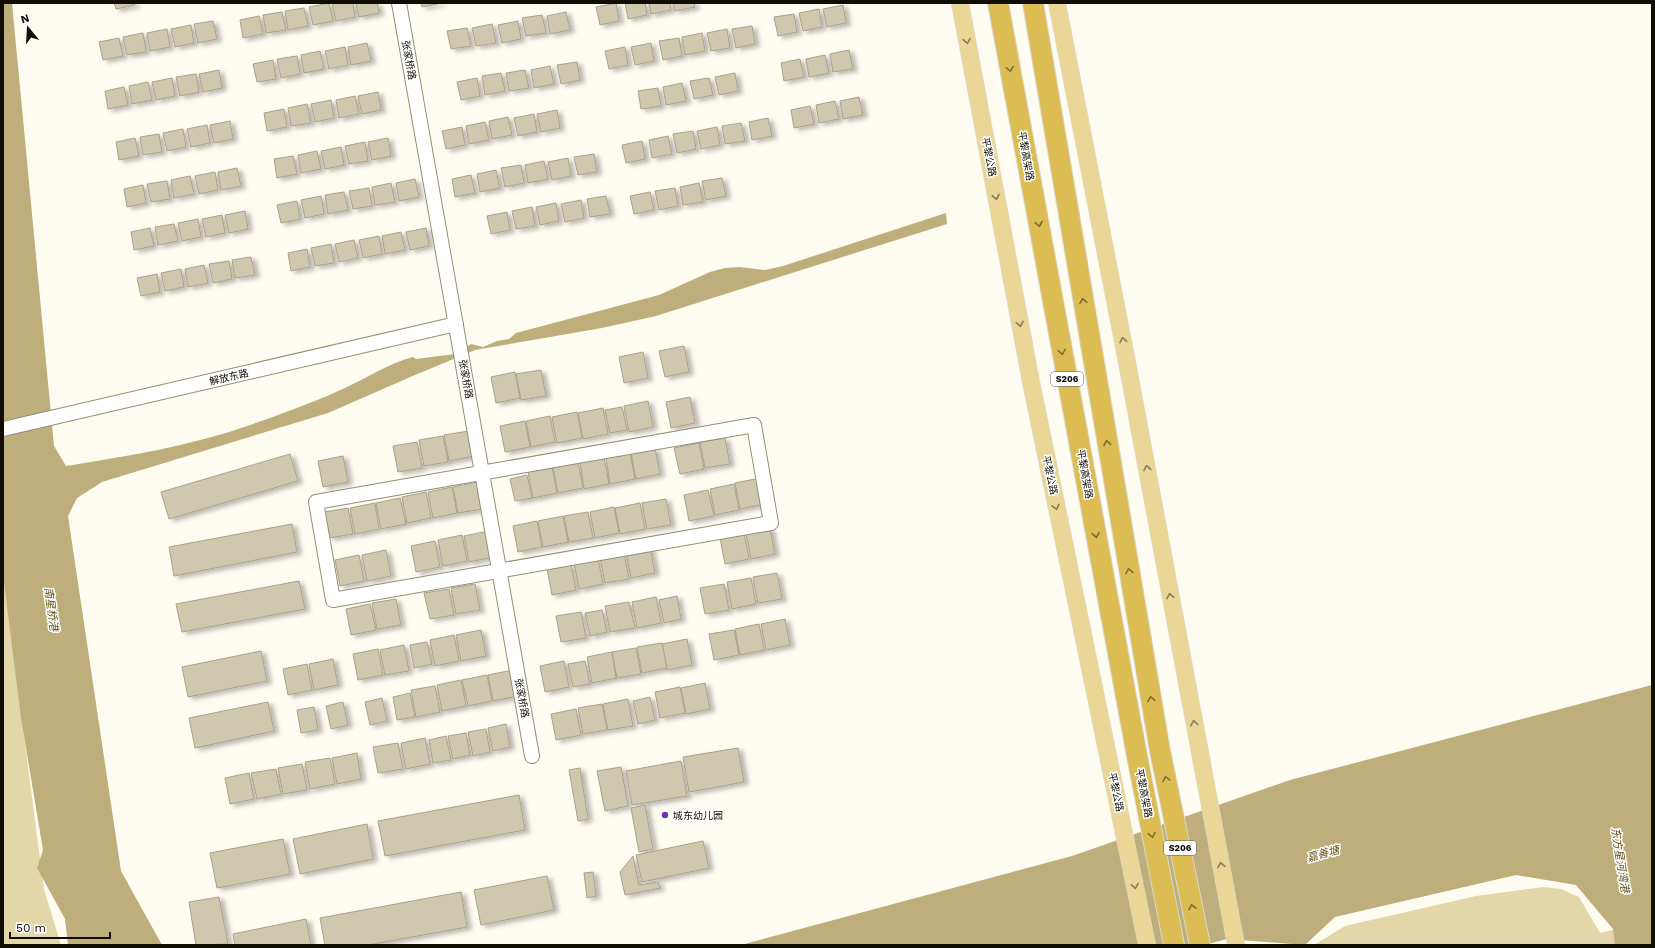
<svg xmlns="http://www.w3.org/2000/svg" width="1655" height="948" viewBox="0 0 1655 948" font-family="'Work Sans','Noto Sans SC',sans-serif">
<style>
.green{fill:#e3d6a8}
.water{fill:#bdae7b}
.building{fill:#cfc8af;stroke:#a9a28a;filter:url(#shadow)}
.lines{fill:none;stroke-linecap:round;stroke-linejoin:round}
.minor-casing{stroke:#958e76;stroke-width:16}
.major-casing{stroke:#d9d8d7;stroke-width:18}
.highway-casing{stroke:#d9d8d7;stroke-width:22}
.minor{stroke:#fff;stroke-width:14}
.major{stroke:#ead798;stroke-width:17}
.highway{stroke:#dcbd54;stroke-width:20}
.oneway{stroke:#887c56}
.oneway2{stroke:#806e30}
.poi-dot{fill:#7035ab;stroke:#fff;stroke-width:1.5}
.labels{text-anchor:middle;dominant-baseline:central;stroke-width:3;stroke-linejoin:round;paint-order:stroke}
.shield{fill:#fff;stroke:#585650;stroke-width:1}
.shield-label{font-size:9px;font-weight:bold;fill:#100d05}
.street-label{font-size:10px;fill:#100d05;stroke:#fff}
.poi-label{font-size:10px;fill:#100d05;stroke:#fff;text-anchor:start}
.water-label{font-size:11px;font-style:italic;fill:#615114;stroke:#fff}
</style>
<defs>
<filter id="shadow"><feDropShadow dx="4.5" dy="2.5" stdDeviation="2" flood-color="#0004"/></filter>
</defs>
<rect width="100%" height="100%" fill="#fefbf1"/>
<g class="green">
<polygon points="3,575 44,889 61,945 3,945"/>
<polygon points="1543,887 1561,889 1579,897 1600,933 1652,921 1652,945 1314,945 1345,926 1476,896"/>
</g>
<g class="water">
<path d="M3,3H12L54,446L66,466C128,456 191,446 250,425C282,414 317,401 347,387C368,377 390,363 413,357L416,359L455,354L471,344L483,347L497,341L509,339L516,333L659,295L710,272L725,268L740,267L765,270L783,266L946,213L947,224L656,316L602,328L475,350L408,378L328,413L102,482L77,498L68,516L121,871L162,945H68L65,919L37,868L43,850L21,718L3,575Z"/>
<polygon points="1652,685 1652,945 1615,945 1613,929 1576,885 1516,875 1335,917 1305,945 1227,939 1204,945 741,945 1072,856 1290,780"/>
</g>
<g class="building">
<polygon points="114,3 135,3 135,5 116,9"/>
<polygon points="329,3 333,21 313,25 309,7"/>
<polygon points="332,3 353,3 355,17 336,21"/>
<polygon points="356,3 377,3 379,13 359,17"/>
<polygon points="421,3 442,3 422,7"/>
<polygon points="616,3 619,21 600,25 596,7"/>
<polygon points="625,3 645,3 647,15 628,19"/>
<polygon points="649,3 670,3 671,10 651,14"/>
<polygon points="673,3 694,3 695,7 675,11"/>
<polygon points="843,5 846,23 827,27 823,9"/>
<polygon points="304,8 308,26 288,30 285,11"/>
<polygon points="819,9 822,27 803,31 799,13"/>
<polygon points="282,12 286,30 266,33 263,15"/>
<polygon points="566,12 570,30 550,34 547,16"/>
<polygon points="794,14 797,32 778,36 774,17"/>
<polygon points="542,15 546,33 526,36 522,18"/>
<polygon points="259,16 263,34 243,38 240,20"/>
<polygon points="213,21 217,39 198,43 194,24"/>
<polygon points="518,21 521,39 502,43 498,25"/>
<polygon points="492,24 496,43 476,46 472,28"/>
<polygon points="191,25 194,43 175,47 171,29"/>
<polygon points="752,26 755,44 736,48 732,29"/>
<polygon points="467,28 471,46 451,49 447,31"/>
<polygon points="167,29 170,47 150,51 147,33"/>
<polygon points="727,29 730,48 711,51 707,33"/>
<polygon points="143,33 146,52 127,55 123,37"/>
<polygon points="702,33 705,51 685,55 682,37"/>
<polygon points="119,38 123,56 103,60 99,42"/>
<polygon points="679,38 682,56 663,60 659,41"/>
<polygon points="367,43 371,61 351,65 348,47"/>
<polygon points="651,43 654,61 635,65 631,47"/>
<polygon points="345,47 348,65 329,69 325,51"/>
<polygon points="625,47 628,65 609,69 605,51"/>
<polygon points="849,50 853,69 833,72 830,54"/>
<polygon points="320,51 324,69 304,73 301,55"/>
<polygon points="825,55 829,73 809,77 806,59"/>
<polygon points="297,56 300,74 281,78 277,59"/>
<polygon points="800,59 804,77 784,81 781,63"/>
<polygon points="273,60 276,79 257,82 253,64"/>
<polygon points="577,62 580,80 561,84 557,65"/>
<polygon points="550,66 554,84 534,88 531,70"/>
<polygon points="219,70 222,88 203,92 199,74"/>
<polygon points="525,70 529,88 509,91 506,73"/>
<polygon points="501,73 505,91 485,95 482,76"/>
<polygon points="735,73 738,91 719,95 715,77"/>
<polygon points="196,74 199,92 180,96 176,77"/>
<polygon points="172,78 175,96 156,100 152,82"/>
<polygon points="477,78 480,96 461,100 457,82"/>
<polygon points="709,78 713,95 694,99 690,81"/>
<polygon points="148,82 152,100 132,104 129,86"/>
<polygon points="682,83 686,101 666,105 663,87"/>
<polygon points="124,87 128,105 108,109 105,91"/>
<polygon points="658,88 661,106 641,109 638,91"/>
<polygon points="378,92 381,110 362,114 358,96"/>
<polygon points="355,96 359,114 339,118 336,100"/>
<polygon points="859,97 863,115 843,119 840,101"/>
<polygon points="331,100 334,118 315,122 311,104"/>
<polygon points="835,101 839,119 819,123 816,105"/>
<polygon points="307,104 311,123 291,126 288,108"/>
<polygon points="810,106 814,124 794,128 791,110"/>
<polygon points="284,109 287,127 267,131 264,113"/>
<polygon points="557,110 560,128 541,132 537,114"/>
<polygon points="534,114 537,132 518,136 514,118"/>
<polygon points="508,117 512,135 492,139 489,121"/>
<polygon points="768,118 772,136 752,140 749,122"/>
<polygon points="230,121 233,139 214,143 210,125"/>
<polygon points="485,122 489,140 469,144 466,126"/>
<polygon points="741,123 745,141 725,144 722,126"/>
<polygon points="207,125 210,143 191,147 187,129"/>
<polygon points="462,127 465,145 446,149 442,131"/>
<polygon points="717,127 720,145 701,149 697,131"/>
<polygon points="183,129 186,147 167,151 163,133"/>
<polygon points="693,131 696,149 677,153 673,134"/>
<polygon points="159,134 162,152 143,155 140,137"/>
<polygon points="668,136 672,154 652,158 649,140"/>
<polygon points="135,138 139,156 119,160 116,142"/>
<polygon points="388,138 391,156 372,160 368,142"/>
<polygon points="642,141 645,159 626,163 622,145"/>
<polygon points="365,142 368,161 349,164 345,146"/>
<polygon points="341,147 344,165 325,169 321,151"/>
<polygon points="317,151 321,169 301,173 298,155"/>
<polygon points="594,154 597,172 578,175 574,157"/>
<polygon points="293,156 297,174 277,178 274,159"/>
<polygon points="568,158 571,176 552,180 548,162"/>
<polygon points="544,161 548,179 528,183 525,165"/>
<polygon points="521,165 524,183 505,187 501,168"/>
<polygon points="237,168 241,186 221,190 218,172"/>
<polygon points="496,170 500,188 480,192 477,174"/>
<polygon points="215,172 218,190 199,194 195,176"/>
<polygon points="471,175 475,193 455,197 452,179"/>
<polygon points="190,176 194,194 174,198 171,180"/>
<polygon points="722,178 726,196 706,200 702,181"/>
<polygon points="415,179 419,197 399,201 396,183"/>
<polygon points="167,181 170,199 151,202 147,184"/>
<polygon points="391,183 395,202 375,205 372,187"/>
<polygon points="699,183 703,202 683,205 680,187"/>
<polygon points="143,185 146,203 127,207 124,189"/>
<polygon points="369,188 372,206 353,209 349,191"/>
<polygon points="675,188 678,206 659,210 655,191"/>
<polygon points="344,192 348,210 328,214 325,195"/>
<polygon points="650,192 654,210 634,214 630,196"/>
<polygon points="321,196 324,214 305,218 301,200"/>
<polygon points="606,196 610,214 590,217 587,199"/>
<polygon points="581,200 584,218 565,222 561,204"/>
<polygon points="297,201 300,219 281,223 277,205"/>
<polygon points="556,203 559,221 540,225 536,207"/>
<polygon points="532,207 535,226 516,229 512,211"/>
<polygon points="245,211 248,229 229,233 225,215"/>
<polygon points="507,212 510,230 491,234 487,216"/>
<polygon points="222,215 225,233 206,237 202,219"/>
<polygon points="198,219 201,237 182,241 178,223"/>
<polygon points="174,224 178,241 158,245 155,227"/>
<polygon points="150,228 154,246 134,250 131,232"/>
<polygon points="426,228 429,246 410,250 406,232"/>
<polygon points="401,232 405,250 385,254 382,236"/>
<polygon points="379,236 382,254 363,258 359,240"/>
<polygon points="354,240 358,258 339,262 335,244"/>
<polygon points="331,244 334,263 315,266 311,248"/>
<polygon points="307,249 310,267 291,271 288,253"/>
<polygon points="251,257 255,275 235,278 232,260"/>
<polygon points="229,261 232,279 213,283 209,264"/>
<polygon points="204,265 208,283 188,287 185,269"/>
<polygon points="181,269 184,287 165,291 161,273"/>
<polygon points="157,274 160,292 141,296 137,278"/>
<polygon points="684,346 689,372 665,377 659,351"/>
<polygon points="643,352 648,378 624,383 619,357"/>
<polygon points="541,370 546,396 521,400 516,374"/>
<polygon points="515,372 520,398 496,403 491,377"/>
<polygon points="690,397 695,423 671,428 666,402"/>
<polygon points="648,401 653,427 629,432 624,406"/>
<polygon points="622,407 627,430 610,433 605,410"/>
<polygon points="603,408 608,434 583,439 578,413"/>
<polygon points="577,412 582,438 557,443 552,417"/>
<polygon points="550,416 555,442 531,447 526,421"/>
<polygon points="525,421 530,447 505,452 500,426"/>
<polygon points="469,431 474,456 449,461 444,435"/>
<polygon points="443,436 448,462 424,466 419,440"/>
<polygon points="725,438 730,464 705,468 700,442"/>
<polygon points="417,442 422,468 398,472 393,446"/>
<polygon points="699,443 704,469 680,474 674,448"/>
<polygon points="655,448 660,474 636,479 631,453"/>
<polygon points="630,453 635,479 610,484 606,458"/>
<polygon points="290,454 298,481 169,519 161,492"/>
<polygon points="343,456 348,482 323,487 318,461"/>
<polygon points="604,458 609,484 584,489 580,462"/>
<polygon points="578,462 583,488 558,493 553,467"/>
<polygon points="552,467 557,493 533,498 528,472"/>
<polygon points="527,475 532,498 515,501 510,479"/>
<polygon points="760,478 765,504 740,509 735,483"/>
<polygon points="478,482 483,509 458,513 453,487"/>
<polygon points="734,484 739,510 715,515 710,489"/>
<polygon points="452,487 457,513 433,518 428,492"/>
<polygon points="708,490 714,516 689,521 684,495"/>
<polygon points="426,492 431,518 407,523 402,497"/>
<polygon points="400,498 406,524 381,529 376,503"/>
<polygon points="666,499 671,525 647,529 642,503"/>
<polygon points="375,503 379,529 355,534 350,508"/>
<polygon points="640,503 645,529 620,534 615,508"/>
<polygon points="614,507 619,533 595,538 590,512"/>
<polygon points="348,508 353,534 329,538 324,512"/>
<polygon points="588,512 593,538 569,542 564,516"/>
<polygon points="563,516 568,542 543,547 538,521"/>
<polygon points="537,521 542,547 518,552 513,526"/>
<polygon points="292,524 297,552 174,576 169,547"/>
<polygon points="770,528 775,554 751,559 746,533"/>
<polygon points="489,531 493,557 469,562 464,536"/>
<polygon points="744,533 749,559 725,564 720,538"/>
<polygon points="462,535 467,561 443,566 438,540"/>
<polygon points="435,541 440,567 416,572 411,546"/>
<polygon points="650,547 655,573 631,578 626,552"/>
<polygon points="386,550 391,576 367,581 362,555"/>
<polygon points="624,553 629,579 605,583 600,557"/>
<polygon points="359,555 364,581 340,586 335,560"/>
<polygon points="598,558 603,584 579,589 574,563"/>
<polygon points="571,564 576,590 552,595 547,569"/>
<polygon points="777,573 782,599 758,603 753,577"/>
<polygon points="751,578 756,604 732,609 727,582"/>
<polygon points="299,581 305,609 182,632 176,604"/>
<polygon points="475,584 480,610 456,614 451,588"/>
<polygon points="724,584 729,610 705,614 700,588"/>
<polygon points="449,589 454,615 430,619 424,593"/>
<polygon points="677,596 681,619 664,623 659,600"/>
<polygon points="656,597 661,623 637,628 632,602"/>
<polygon points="396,599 401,625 377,629 372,603"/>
<polygon points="629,602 635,628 610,632 605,606"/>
<polygon points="370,604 376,630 351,635 346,609"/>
<polygon points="602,610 607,632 590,636 585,613"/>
<polygon points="581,612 586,638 561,642 556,616"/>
<polygon points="785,619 790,645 766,650 761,624"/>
<polygon points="759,624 764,650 740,655 735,629"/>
<polygon points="481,630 486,656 461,661 456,635"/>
<polygon points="734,630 739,655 714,660 709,634"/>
<polygon points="454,635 459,661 435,666 430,640"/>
<polygon points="687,639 692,665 667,670 662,644"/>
<polygon points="427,642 432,664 414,668 410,645"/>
<polygon points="662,643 667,668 642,673 637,647"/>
<polygon points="404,645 409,671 385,675 380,650"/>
<polygon points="636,648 641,674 617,678 612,652"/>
<polygon points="378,649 383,675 358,680 353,654"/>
<polygon points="261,651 267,681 188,697 182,667"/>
<polygon points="612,652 616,678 592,683 587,657"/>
<polygon points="333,659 338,685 314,690 309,664"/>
<polygon points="564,661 569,687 545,692 540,666"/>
<polygon points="585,661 590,684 573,687 568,664"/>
<polygon points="307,664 312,690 288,695 283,669"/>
<polygon points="513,670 518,696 493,701 488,675"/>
<polygon points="487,675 492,701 468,706 462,680"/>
<polygon points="461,680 466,706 442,711 437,685"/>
<polygon points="705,683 710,709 686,714 681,688"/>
<polygon points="435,686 440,712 416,717 411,690"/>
<polygon points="680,687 685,713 660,718 655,692"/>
<polygon points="410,693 415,717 397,720 393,697"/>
<polygon points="650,697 655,720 638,724 633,701"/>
<polygon points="382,698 387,721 370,725 365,702"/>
<polygon points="628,699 633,726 608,730 603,704"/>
<polygon points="268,702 274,731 195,748 189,718"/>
<polygon points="343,702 348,725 331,729 326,706"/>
<polygon points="602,704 607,730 583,734 578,708"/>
<polygon points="314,707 318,730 301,733 297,710"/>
<polygon points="576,709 581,735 556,740 551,714"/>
<polygon points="506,724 510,747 493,751 488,728"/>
<polygon points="486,729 490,752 473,756 468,732"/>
<polygon points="466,733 470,755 453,759 448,736"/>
<polygon points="446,736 451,760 433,763 429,740"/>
<polygon points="425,738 430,764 406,769 401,743"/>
<polygon points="398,743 403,769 378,773 373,747"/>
<polygon points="738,748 744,782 689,792 683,757"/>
<polygon points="357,753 361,779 337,784 332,758"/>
<polygon points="330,758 335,784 310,789 305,762"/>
<polygon points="681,761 687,796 632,805 626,771"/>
<polygon points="302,764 307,790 283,794 278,768"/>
<polygon points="621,767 628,806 605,811 597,771"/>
<polygon points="580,768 588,819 578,821 569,770"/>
<polygon points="276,769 281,794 257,799 251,773"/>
<polygon points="249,773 254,799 230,804 225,778"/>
<polygon points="519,795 525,830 385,856 378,821"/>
<polygon points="645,805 653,849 639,852 631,808"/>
<polygon points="367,824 373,859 300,874 293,839"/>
<polygon points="283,839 290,874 217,888 210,853"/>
<polygon points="703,841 709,868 642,882 636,855"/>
<polygon points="633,856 639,885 658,882 660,888 625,895 620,872"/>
<polygon points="593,872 596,896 587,898 584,873"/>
<polygon points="547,876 554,910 481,925 474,890"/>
<polygon points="461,892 467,927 368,945 325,945 320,918"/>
<polygon points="219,897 228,944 196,945 189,902"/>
<polygon points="306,919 311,945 235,945 233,934"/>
</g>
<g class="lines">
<defs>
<g id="minor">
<polyline points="399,3 532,756"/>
<polygon points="754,425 771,523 333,600 316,502"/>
<polyline points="3,429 456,324"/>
</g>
<g id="major">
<polyline points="960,3 1031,382 1147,945"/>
<polyline points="1057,3 1126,357 1236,945"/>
</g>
<g id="highway">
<polyline points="998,3 1137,756 1174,945"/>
<polyline points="1033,3 1160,751 1200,945"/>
</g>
</defs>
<use href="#minor" class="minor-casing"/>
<use href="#major" class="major-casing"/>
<use href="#highway" class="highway-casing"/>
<use href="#minor" class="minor"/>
<use href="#major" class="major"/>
<use href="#highway" class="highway"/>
</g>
<defs><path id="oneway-chevron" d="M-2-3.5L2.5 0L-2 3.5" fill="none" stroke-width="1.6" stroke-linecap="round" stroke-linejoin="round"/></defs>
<g class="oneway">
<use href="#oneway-chevron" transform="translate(967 41) rotate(79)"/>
<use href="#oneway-chevron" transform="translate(996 197) rotate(79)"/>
<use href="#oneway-chevron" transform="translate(1020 324) rotate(79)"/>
<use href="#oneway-chevron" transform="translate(1123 340) rotate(-101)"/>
<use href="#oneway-chevron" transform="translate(1147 468) rotate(-100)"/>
<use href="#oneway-chevron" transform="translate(1056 507) rotate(78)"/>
<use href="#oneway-chevron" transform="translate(1170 596) rotate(-101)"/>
<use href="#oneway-chevron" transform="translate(1194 723) rotate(-101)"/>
<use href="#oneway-chevron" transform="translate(1221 865) rotate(-101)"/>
<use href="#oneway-chevron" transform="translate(1135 886) rotate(79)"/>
</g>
<g class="oneway2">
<use href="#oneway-chevron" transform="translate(1010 69) rotate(80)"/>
<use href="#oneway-chevron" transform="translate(1039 224) rotate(80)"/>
<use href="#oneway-chevron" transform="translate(1083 301) rotate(-100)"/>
<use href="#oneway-chevron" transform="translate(1062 352) rotate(80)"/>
<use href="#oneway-chevron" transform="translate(1107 443) rotate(-100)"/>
<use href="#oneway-chevron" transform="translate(1096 535) rotate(80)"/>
<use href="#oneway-chevron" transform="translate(1129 571) rotate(-100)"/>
<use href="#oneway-chevron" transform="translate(1151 699) rotate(-100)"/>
<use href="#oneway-chevron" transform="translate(1166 779) rotate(-102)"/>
<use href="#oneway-chevron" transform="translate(1152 835) rotate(79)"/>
<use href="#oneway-chevron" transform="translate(1192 907) rotate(-102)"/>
</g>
<circle class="poi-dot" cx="665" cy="815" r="4"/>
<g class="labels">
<g class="shield">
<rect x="1051" y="372" width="32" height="14" rx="3"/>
<rect x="1164" y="841" width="32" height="14" rx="3"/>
</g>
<g class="shield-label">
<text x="1067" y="379">S206</text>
<text x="1180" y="848">S206</text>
</g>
<g class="street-label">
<text transform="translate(409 60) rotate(80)">张家桥路</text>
<text transform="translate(1026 156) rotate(80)">平黎高架路</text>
<text transform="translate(989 157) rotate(79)">平黎公路</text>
<text transform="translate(229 377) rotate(-13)">解放东路</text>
<text transform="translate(466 379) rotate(80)">张家桥路</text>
<text transform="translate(1085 474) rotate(80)">平黎高架路</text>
<text transform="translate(1050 475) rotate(78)">平黎公路</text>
<text transform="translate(522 698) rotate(80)">张家桥路</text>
<text transform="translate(1116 792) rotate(78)">平黎公路</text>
<text transform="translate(1144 793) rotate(79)">平黎高架路</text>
</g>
<g class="poi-label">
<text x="673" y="815">城东幼儿园</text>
</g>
<g class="water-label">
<text transform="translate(51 609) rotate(82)">南星桥港</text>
<text transform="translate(1323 854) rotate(-15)">嘉善塘</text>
<text transform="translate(1620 860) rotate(81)">东方星河湾港</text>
</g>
</g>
<rect width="1655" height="948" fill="none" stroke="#100d05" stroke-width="8"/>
<g transform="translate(28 28) rotate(342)" stroke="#ffffff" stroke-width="3" paint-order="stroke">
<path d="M0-3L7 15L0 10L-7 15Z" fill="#100d05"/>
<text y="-6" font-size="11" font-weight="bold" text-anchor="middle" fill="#100d05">N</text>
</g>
<path d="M10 932v6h100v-6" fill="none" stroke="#100d05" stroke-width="2"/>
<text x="16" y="932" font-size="12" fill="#100d05" stroke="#ffffff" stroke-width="3" paint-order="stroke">50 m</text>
</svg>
